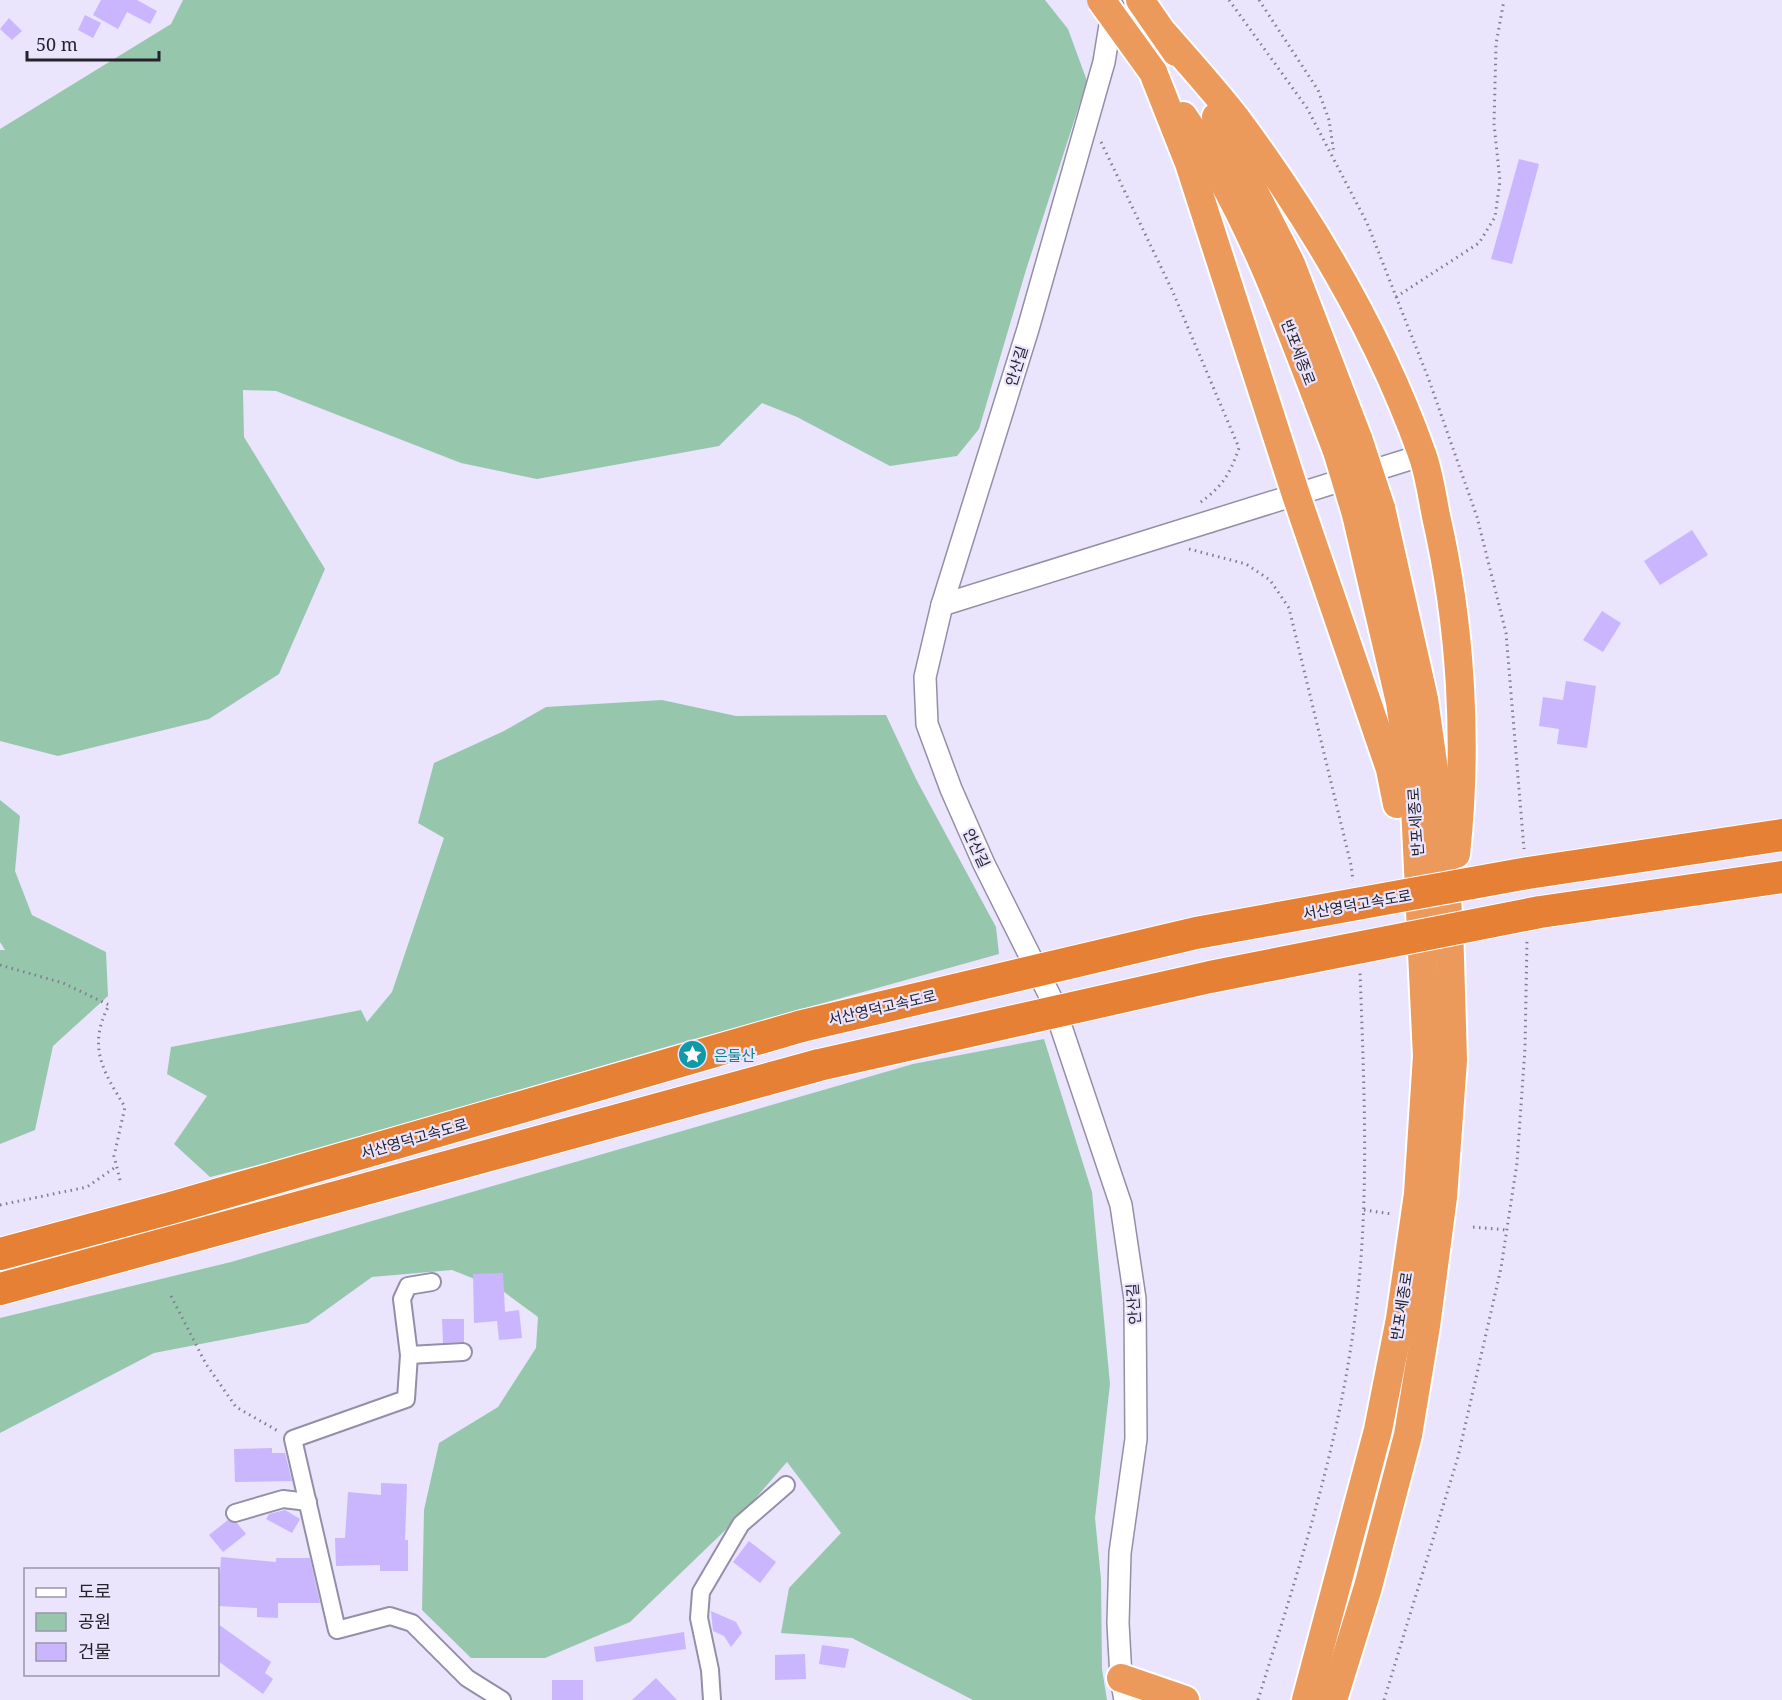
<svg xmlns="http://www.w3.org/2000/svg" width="1782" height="1700" viewBox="0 0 1782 1700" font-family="'Noto Serif','Noto Sans KR',serif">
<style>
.green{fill:#96c7ad}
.building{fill:#cab5ff}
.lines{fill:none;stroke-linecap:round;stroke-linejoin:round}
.minor-casing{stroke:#948ea6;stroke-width:20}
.tertiary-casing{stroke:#948ea6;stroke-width:24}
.trunk-casing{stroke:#fff;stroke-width:32}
.motorway-casing{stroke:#fff;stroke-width:34}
.path{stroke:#817d8e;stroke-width:3;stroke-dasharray:1.5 4.5;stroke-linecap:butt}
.minor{stroke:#fff;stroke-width:16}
.tertiary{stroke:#fff;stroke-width:21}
.trunk{stroke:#eb9a5c;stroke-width:28}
.motorway{stroke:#e68034;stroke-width:32}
.trunk-bridge-casing{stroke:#fff;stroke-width:32;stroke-linecap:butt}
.motorway-bridge-casing{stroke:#fff;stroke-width:34;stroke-linecap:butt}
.trunk-bridge{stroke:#eb9a5c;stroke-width:28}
.motorway-bridge{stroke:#e68034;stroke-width:32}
.labels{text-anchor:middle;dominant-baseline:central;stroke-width:4.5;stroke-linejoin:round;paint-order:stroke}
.street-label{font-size:15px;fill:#24222b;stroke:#eae4fd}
.culture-label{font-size:15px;fill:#0d838f;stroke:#eae4fd;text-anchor:start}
</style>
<rect width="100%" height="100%" fill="#eae4fd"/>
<g class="green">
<polygon points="183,0 1045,0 1068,29 1087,81 1026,270 979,429 957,456 890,466 797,417 762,403 719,446 537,479 461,463 276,391 243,390 244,437 325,569 279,674 209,719 58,756 0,741 0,129 171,24"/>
<polygon points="662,700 736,716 886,715 916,779 996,927 999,954 666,1047 317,1150 210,1177 174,1144 207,1096 167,1074 171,1047 361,1010 367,1022 392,992 444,838 418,823 434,763 504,731 546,707"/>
<polygon points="0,800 20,816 15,871 32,915 106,952 108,996 53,1046 35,1130 0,1144 0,950 5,950 0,942"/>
<polygon points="1044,1039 1092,1192 1110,1384 1095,1518 1101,1579 1102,1669 1107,1700 973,1700 852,1638 781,1633 789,1588 841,1533 787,1462 741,1515 630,1622 545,1658 471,1658 422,1610 424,1510 439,1443 498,1407 536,1348 538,1317 500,1289 452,1270 372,1277 308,1323 154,1353 0,1433 0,1318 231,1262 913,1064"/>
</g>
<g class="building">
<polygon points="101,0 137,0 157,11 150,24 127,12 118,29 93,15"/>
<polygon points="85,15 101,23 93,38 78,30"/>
<polygon points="9,18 22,31 12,40 0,29"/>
<polygon points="1519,159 1539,164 1512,264 1491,259"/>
<polygon points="1692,530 1708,555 1660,585 1644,561"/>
<polygon points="1602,611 1621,623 1603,652 1583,640"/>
<polygon points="1566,681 1596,686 1587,748 1557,744 1559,729 1539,726 1543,697 1563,700"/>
<polygon points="503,1273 505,1312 519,1310 522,1338 499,1340 497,1321 474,1323 473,1274"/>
<polygon points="442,1319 464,1319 464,1342 443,1343"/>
<polygon points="272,1448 272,1453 285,1453 292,1481 235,1482 234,1449"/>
<polygon points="381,1483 407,1484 405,1540 408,1540 408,1571 380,1571 380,1565 336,1566 335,1538 345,1538 348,1492 381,1495"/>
<polygon points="285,1510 300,1519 292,1533 266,1519 269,1514"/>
<polygon points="228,1520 237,1523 246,1534 223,1552 209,1535"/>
<polygon points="749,1541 776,1562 760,1583 733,1562"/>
<polygon points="221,1557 276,1562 276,1558 310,1558 320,1603 278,1603 278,1618 257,1617 257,1608 218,1606"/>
<polygon points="711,1611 736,1622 742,1633 731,1647 724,1636 713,1631"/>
<polygon points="218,1624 271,1662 265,1673 273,1679 263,1694 218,1661"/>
<polygon points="684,1632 686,1649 596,1662 594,1647"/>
<polygon points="822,1645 849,1649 845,1668 819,1664"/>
<polygon points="805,1654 806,1679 775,1680 775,1655"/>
<polygon points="656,1678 677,1700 632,1700"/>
<rect x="552" y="1680" width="31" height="20"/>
</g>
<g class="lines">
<defs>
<g id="minor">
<polyline points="432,1282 408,1286 402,1299 409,1355 406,1399 293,1439 337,1630 390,1616 412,1623 467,1678 502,1700"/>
<polyline points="409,1355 463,1352"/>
<polyline points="235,1513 283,1499 308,1502"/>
<polyline points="712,1700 710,1670 699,1618 701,1592 741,1524 786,1485"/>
</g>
<g id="tertiary">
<polyline points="1113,7 1104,62 1028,329 942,605 925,677 927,724 951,789 984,864 1052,1000 1121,1205 1135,1299 1136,1439 1120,1553 1118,1623 1121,1678 1125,1700"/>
<polyline points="942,605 1423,455"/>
</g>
<g id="trunk">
<polyline points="1140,0 1176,52"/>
<path d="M1165,35C1191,65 1218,94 1241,125C1315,226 1380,336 1422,454C1429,473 1432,496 1436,516C1461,625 1468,743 1456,854"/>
<polyline points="1153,72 1189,163 1296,495 1390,769 1397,804"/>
<path d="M1183,116C1253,217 1293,337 1337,451"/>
<polyline points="1216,117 1291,264 1359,441"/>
<polyline points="1121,1678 1185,1700"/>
<polyline points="1306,1700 1378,1430 1400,1319 1418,1194 1427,1056 1415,806 1400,702 1356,514"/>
<polyline points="1333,1700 1368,1587 1408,1435 1426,1326 1443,1197 1453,1060 1449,925 1440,812 1424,699 1381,508"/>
</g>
<g id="motorway">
<polyline points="0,1254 171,1208 802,1026"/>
<polyline points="0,1289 819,1065"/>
</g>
</defs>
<use href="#minor" class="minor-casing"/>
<use href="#tertiary" class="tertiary-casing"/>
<use href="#trunk" class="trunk-casing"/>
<use href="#motorway" class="motorway-casing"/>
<g class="path">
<polyline points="1229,0 1307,108 1367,223 1429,380 1477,517 1506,633 1524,849"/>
<polyline points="1259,0 1318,90 1329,120 1334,153"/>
<path d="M1101,142L1172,290L1239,448C1229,476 1222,487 1198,504"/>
<polyline points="1396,297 1479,243 1495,217 1500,181 1494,124 1496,44 1504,0"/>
<polyline points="1189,549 1246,564 1270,580 1289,608 1351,865 1353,881"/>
<path d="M0,965L63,983L109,1005C87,1047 103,1071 125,1107L114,1156L121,1184"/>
<polyline points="0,1205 87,1187 117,1166"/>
<polyline points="1364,1210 1392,1214"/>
<polyline points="1473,1227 1507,1230"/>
<polyline points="171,1296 206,1364 236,1407 278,1431"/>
<path d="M1258,1700C1297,1574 1339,1448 1355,1317C1370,1202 1364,1087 1360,971"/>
<polyline points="1384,1700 1458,1457 1501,1268 1517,1163 1525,1048 1527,939"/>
</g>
<use href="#minor" class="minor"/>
<use href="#tertiary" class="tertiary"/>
<use href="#trunk" class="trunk"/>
<use href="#motorway" class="motorway"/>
<defs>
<g id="trunk-bridge">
<polyline points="1101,0 1153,72"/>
<polyline points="1359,441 1381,508"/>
<polyline points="1337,451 1356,514"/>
</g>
<g id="motorway-bridge">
<polyline points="802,1026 1196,933 1528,873 1782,835"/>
<polyline points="819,1065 1210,977 1540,912 1782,877"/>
</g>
</defs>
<use href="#trunk-bridge" class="trunk-bridge-casing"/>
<use href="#motorway-bridge" class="motorway-bridge-casing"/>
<use href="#trunk-bridge" class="trunk-bridge"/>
<use href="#motorway-bridge" class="motorway-bridge"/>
</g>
<defs>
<symbol id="sight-disc" viewBox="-11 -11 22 22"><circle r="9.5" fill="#0f9aa8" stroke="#eae4fd"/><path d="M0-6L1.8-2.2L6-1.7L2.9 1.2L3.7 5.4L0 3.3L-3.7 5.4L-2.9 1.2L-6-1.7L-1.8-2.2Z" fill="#fff"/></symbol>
</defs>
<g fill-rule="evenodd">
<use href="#sight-disc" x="676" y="1038" width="33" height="33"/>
</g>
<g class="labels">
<g class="street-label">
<text transform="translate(1299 352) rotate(69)">반포세종로</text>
<text transform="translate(1016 366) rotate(-73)">안산길</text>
<text transform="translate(1415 822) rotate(-94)">반포세종로</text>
<text transform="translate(977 848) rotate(65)">안산길</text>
<text transform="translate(1357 904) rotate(-10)">서산영덕고속도로</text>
<text transform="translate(882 1007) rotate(-13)">서산영덕고속도로</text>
<text transform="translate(414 1138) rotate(-16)">서산영덕고속도로</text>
<text transform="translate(1133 1304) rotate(-94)">안산길</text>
<text transform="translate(1401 1306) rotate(-81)">반포세종로</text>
</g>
<g class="culture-label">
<text x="714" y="1055">은둘산</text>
</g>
</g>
<rect x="24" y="1568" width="195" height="108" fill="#eae4fd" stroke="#9b96a9" stroke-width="1.5"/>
<rect x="36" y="1588" width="30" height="9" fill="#ffffff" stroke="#9b96a9" stroke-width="1.5"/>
<text x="78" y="1598" font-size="18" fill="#24222b">도로</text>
<rect x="36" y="1613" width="30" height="18" fill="#96c7ad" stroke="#9b96a9" stroke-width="1.5"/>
<text x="78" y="1628" font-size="18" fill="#24222b">공원</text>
<rect x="36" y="1643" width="30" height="18" fill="#cab5ff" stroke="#9b96a9" stroke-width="1.5"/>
<text x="78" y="1658" font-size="18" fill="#24222b">건물</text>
<path d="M27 51v9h132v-9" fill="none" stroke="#24222b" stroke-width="3"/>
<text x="36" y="51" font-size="18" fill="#24222b" stroke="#eae4fd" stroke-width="4.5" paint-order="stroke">50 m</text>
</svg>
